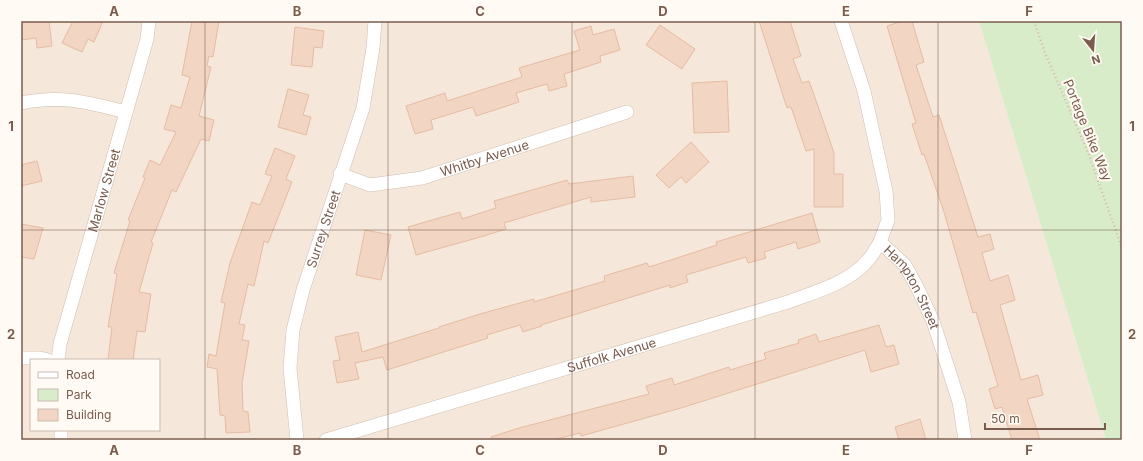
<svg xmlns="http://www.w3.org/2000/svg" width="1143" height="461" viewBox="0 0 1143 461" font-family="Inter,sans-serif">
<style>
.residential{fill:#f5e8da;fill-rule:evenodd}
.green{fill:#d8ecc9}
.building{fill:#f3d5c3;stroke:#e6bba3}
.lines{fill:none;stroke-linecap:round;stroke-linejoin:round}
.minor-casing{stroke:#d1beb0;stroke-width:14}
.path{stroke:#d9b8a5;stroke-width:2.5;stroke-dasharray:1 3;stroke-linecap:butt}
.minor{stroke:#fff;stroke-width:13}
.grid{fill:none;stroke:#7a5c4d;stroke-width:1;stroke-opacity:0.55}
.labels{text-anchor:middle;dominant-baseline:central;stroke-width:4;stroke-linejoin:round;paint-order:stroke}
.street-label{font-size:13px;fill:#7a5c4d;stroke:#fffaf3}
.neatline{fill:none;stroke:#7a5c4d;stroke-width:1.5}
.grid-label{font-size:13px;text-anchor:middle;font-weight:bold;fill:#7a5c4d}
</style>
<rect width="100%" height="100%" fill="#fdf6ec"/>
<path class="residential" d="M21,21H979L1106,440H21ZM31,360H159V430H31Z"/>
<polygon class="green" points="979,21 1122,21 1122,440 1106,440"/>
<g class="building">
<polygon points="21,21 49,21 52,46 37,48 36,38 21,40"/>
<polygon points="73,21 103,21 94,42 88,39 82,52 62,43"/>
<polygon points="192,21 219,21 213,57 209,56 207,66 211,67 199,116 214,120 209,141 201,139 176,192 172,190 151,242 153,243 139,292 151,294 145,332 137,331 133,360 108,360 112,327 108,327 117,274 114,273 130,221 128,220 145,178 143,177 150,160 160,165 176,132 164,129 171,105 181,108 190,77 182,75"/>
<polygon points="759,21 790,21 801,56 793,59 802,83 809,81 820,112 834,153 834,174 843,174 843,207 814,207 814,149 806,151 791,107 787,108"/>
<polygon points="903,21 912,21 924,62 916,65 933,117 939,115 978,237 990,234 994,249 982,253 990,281 1008,275 1015,300 1000,305 1021,380 1038,375 1043,395 1027,399 1040,440 1012,440 1002,407 995,409 989,389 998,386 976,312 973,313 944,212 924,154 922,155 912,124 916,123 887,26"/>
<polygon points="660,25 695,49 682,69 646,45"/>
<polygon points="591,26 593,35 614,29 620,50 600,56 601,62 564,74 567,86 549,91 547,84 516,93 519,102 476,116 473,107 431,120 433,129 415,134 406,106 445,93 447,101 522,77 519,68 580,50 574,31"/>
<polygon points="295,27 324,31 322,48 314,47 312,67 291,65"/>
<polygon points="727,81 729,132 694,133 692,83"/>
<polygon points="288,89 309,95 303,115 311,117 306,135 278,127"/>
<polygon points="691,142 709,162 686,183 681,177 669,188 656,175"/>
<polygon points="275,148 295,156 286,179 292,182 268,243 264,241 254,286 248,284 239,324 245,325 242,340 249,341 242,383 243,411 248,412 250,432 226,433 225,416 220,415 217,369 207,367 209,354 216,356 225,303 221,302 230,263 252,202 260,205 272,176 265,174"/>
<polygon points="37,161 42,181 21,186 21,165"/>
<polygon points="633,176 635,197 591,202 591,197 504,223 506,229 484,236 416,255 408,227 460,212 462,219 496,208 494,201 567,180 569,184"/>
<polygon points="812,213 820,242 798,249 796,242 764,252 766,258 748,263 746,257 686,275 688,282 670,288 670,285 541,325 542,326 523,332 520,325 487,335 488,338 387,370 383,357 355,363 359,379 337,383 333,361 340,360 335,337 358,332 362,352 439,328 439,327 480,314 534,299 534,302 605,281 604,276 647,263 649,267 717,245 716,242"/>
<polygon points="21,224 43,228 34,259 21,257"/>
<polygon points="365,230 391,235 381,280 356,275"/>
<polygon points="879,325 886,347 894,345 899,364 871,372 865,350 681,408 581,436 580,433 553,440 492,440 491,437 519,428 649,394 646,386 672,378 674,385 729,367 730,370 766,359 764,353 799,343 798,340 816,334 819,342"/>
<polygon points="920,419 926,440 899,440 895,427"/>
</g>
<g class="lines">
<defs>
<g id="minor">
<path id="s1" d="M841,21L864,91L886,191L888,220L880,242L905,265L918,289L933,321L959,402L965,440"/>
<path d="M21,103C63,95 86,102 126,112"/>
<path id="s2" d="M340,174L370,185L422,178L627,112"/>
<polyline points="21,358 40,358 48,360"/>
<path id="s3" d="M58,360L60,344L147,39L149,21"/>
<polyline points="61,430 61,440"/>
<path id="s4" d="M297,440L290,368L293,330L303,290L363,108L373,48L375,21"/>
<path id="s5" d="M326,440L788,302C815,292 849,283 868,260C873,255 876,248 880,242"/>
</g>
</defs>
<use href="#minor" class="minor-casing"/>
<polyline class="path" points="1034,21 1045,53 1087,150 1122,248"/>
<use href="#minor" class="minor"/>
</g>
<path class="grid" d="M205,21V440M388,21V440M572,21V440M755,21V440M938,21V440M21,230H1122"/>
<g class="labels">
<g class="street-label">
<text transform="translate(1088 130) rotate(68)">Portage Bike Way</text>
<text stroke="none"><textPath href="#s2" startOffset="150">Whitby Avenue</textPath></text>
<text stroke="none"><textPath href="#s3" startOffset="176">Marlow Street</textPath></text>
<text stroke="none"><textPath href="#s4" startOffset="216">Surrey Street</textPath></text>
<text stroke="none"><textPath href="#s1" startOffset="285">Hampton Street</textPath></text>
<text stroke="none"><textPath href="#s5" startOffset="298">Suffolk Avenue</textPath></text>
</g>
</g>
<rect width="1143" height="461" fill="none" stroke="#fffaf3" stroke-width="44"/>
<rect x="30" y="359" width="130" height="72" fill="#fffaf3" stroke="#cabbb1"/>
<rect x="38" y="372" width="20" height="6" fill="#ffffff" stroke="#cabbb1"/>
<text x="66" y="379" font-size="12" fill="#7a5c4d">Road</text>
<rect x="38" y="389" width="20" height="12" fill="#d8ecc9" stroke="#cabbb1"/>
<text x="66" y="399" font-size="12" fill="#7a5c4d">Park</text>
<rect x="38" y="409" width="20" height="12" fill="#f3d5c3" stroke="#cabbb1"/>
<text x="66" y="419" font-size="12" fill="#7a5c4d">Building</text>
<g transform="translate(1093 50) rotate(163)" stroke="#fffaf3" stroke-width="3" paint-order="stroke">
<path d="M0-3L7 15L0 10L-7 15Z" fill="#7a5c4d"/>
<text y="-6" font-size="11" font-weight="bold" text-anchor="middle" fill="#7a5c4d">N</text>
</g>
<path d="M985 423v6h120v-6" fill="none" stroke="#7a5c4d" stroke-width="2"/>
<text x="991" y="423" font-size="12" fill="#7a5c4d" stroke="#fffaf3" stroke-width="3" paint-order="stroke">50 m</text>
<rect x="22" y="22" width="1099" height="417" class="neatline"/>
<g class="grid-label">
<text x="114" y="16">A</text>
<text x="297" y="16">B</text>
<text x="480" y="16">C</text>
<text x="663" y="16">D</text>
<text x="846" y="16">E</text>
<text x="1029" y="16">F</text>
<text x="11" y="131">1</text>
<text x="1132" y="131">1</text>
<text x="11" y="339">2</text>
<text x="1132" y="339">2</text>
<text x="114" y="455">A</text>
<text x="297" y="455">B</text>
<text x="480" y="455">C</text>
<text x="663" y="455">D</text>
<text x="846" y="455">E</text>
<text x="1029" y="455">F</text>
</g>
</svg>
